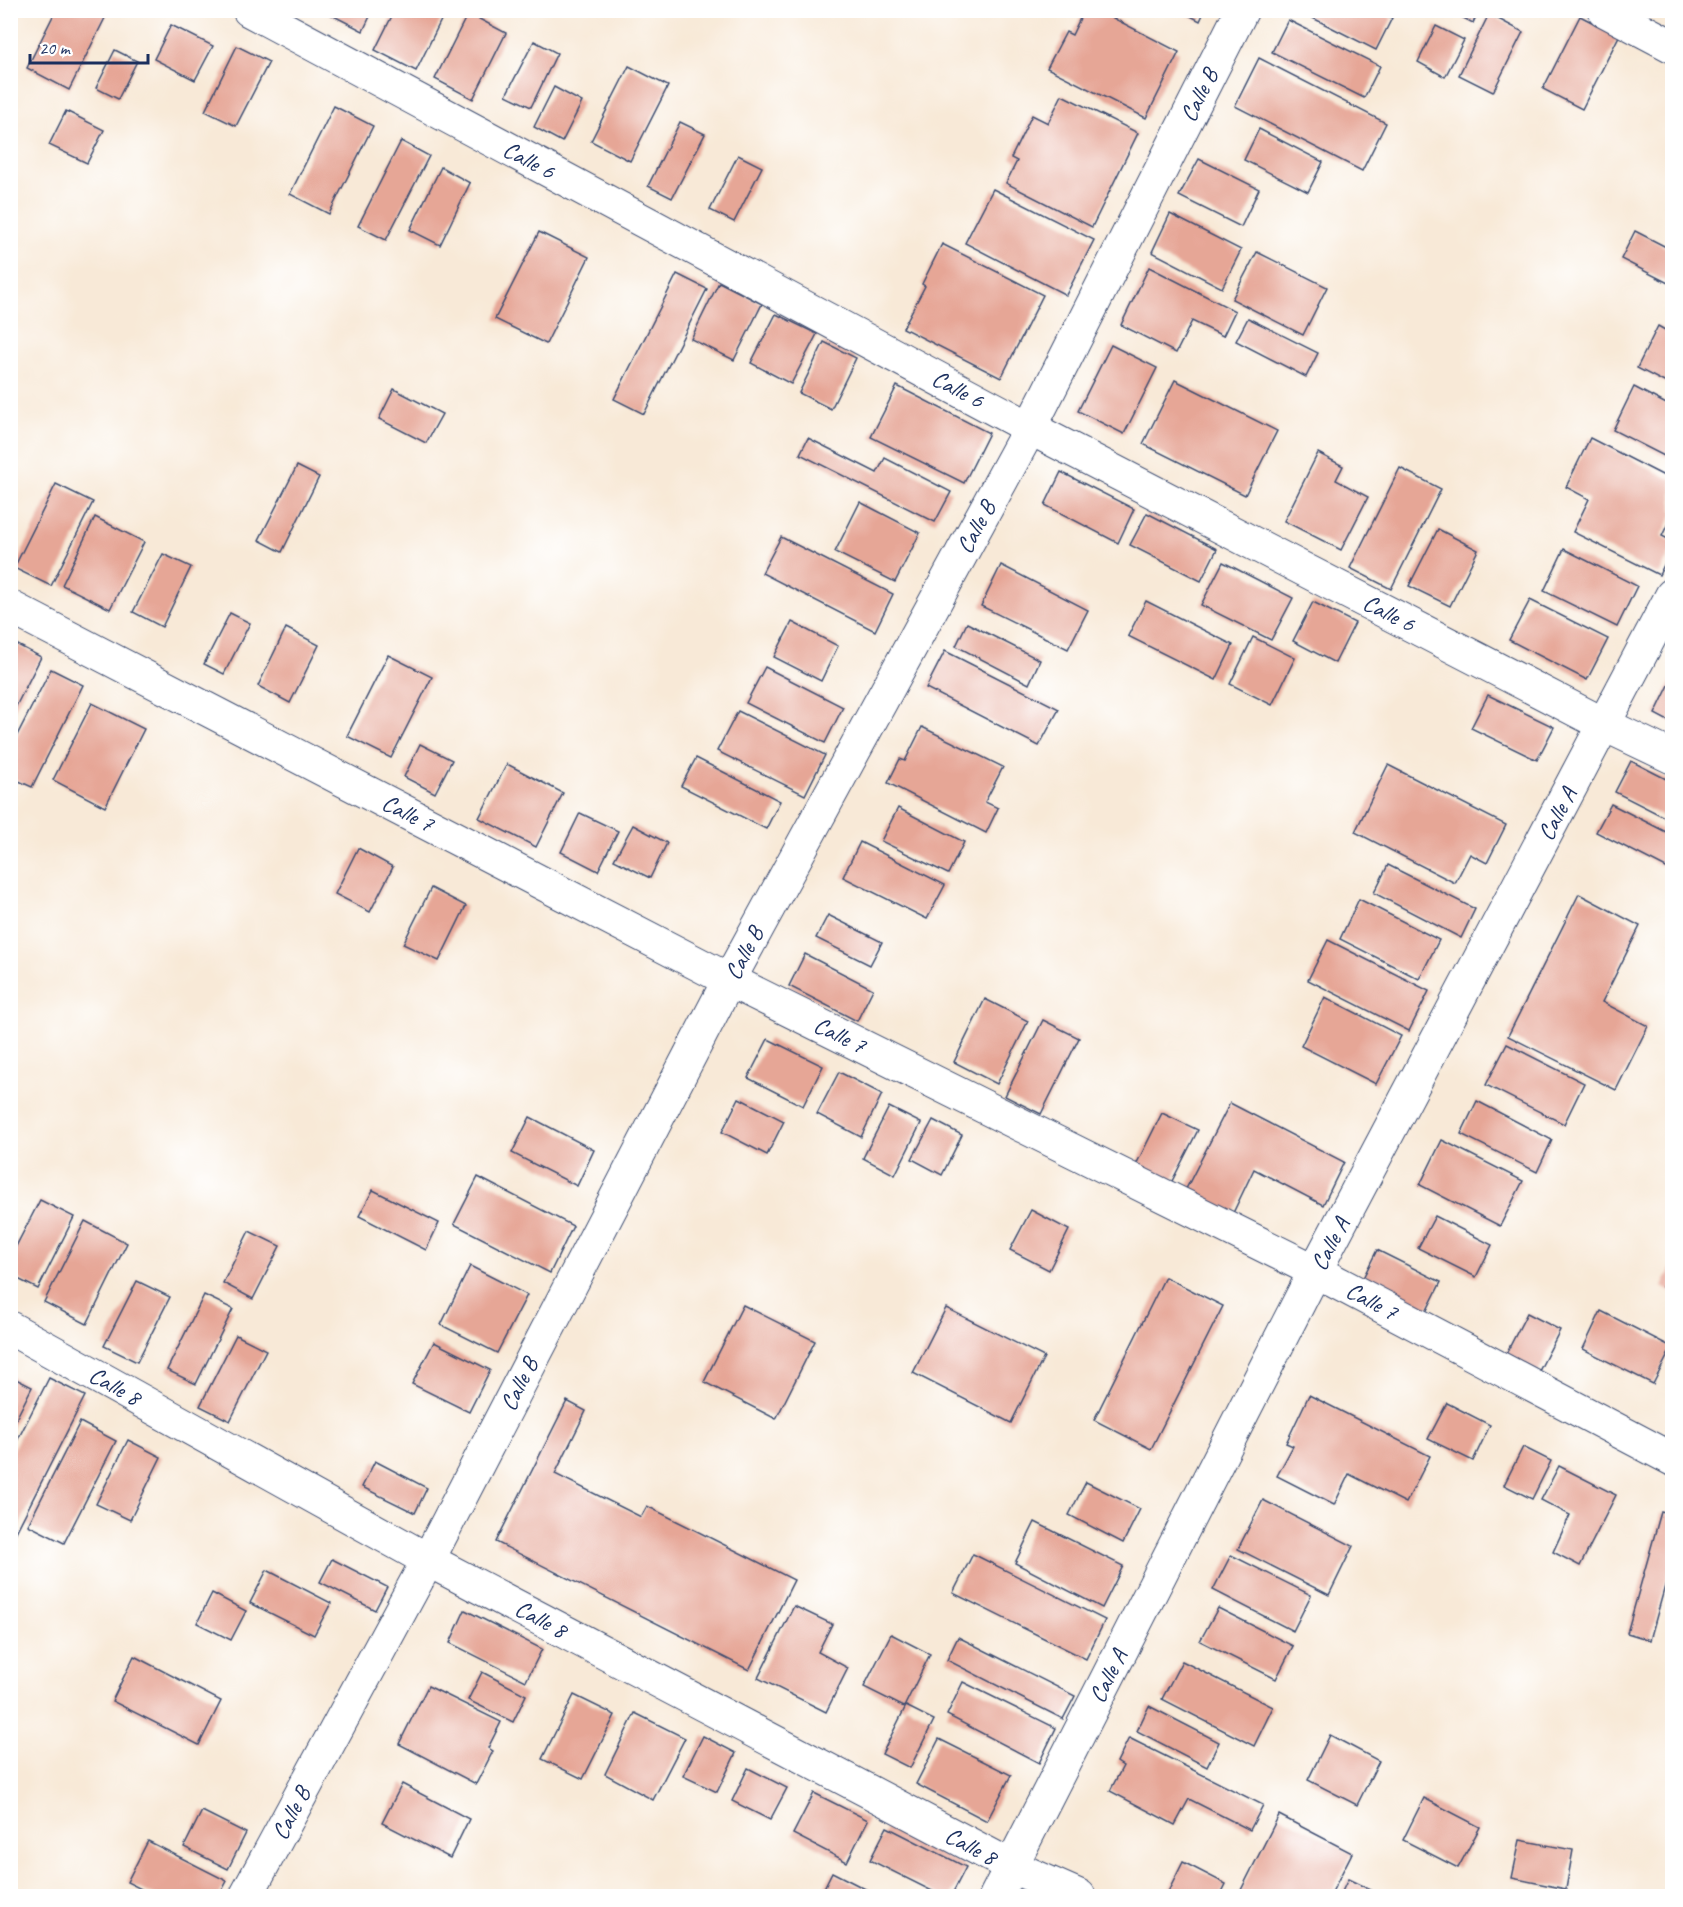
<svg xmlns="http://www.w3.org/2000/svg" width="1683" height="1907" viewBox="0 0 1683 1907" font-family="Caveat,sans-serif">
<style>
.building{fill:#e6a696}
.lines{fill:none;stroke-linecap:round;stroke-linejoin:round}
.minor-casing{stroke:#3c4b70;stroke-width:35}
.minor{stroke:#fff;stroke-width:33}
.labels{text-anchor:middle;dominant-baseline:central;stroke-width:4.5;stroke-linejoin:round;paint-order:stroke}
.street-label{font-size:24px;fill:#1b2f5e;stroke:#fff}
</style>
<rect width="100%" height="100%" fill="#fff"/>
<filter id="ink" filterUnits="userSpaceOnUse"><feTurbulence type="fractalNoise" baseFrequency=".0167" numOctaves="2"/><feDisplacementMap in="SourceGraphic" scale="12" xChannelSelector="R" yChannelSelector="G"/><feConvolveMatrix kernelMatrix="1 2 1 2 8 2 1 2 1" color-interpolation-filters="sRGB"/></filter>
<filter id="wash" filterUnits="userSpaceOnUse"><feTurbulence type="fractalNoise" baseFrequency=".008" numOctaves="4" result="noise"/><feDisplacementMap in="SourceGraphic" scale="24" xChannelSelector="R" yChannelSelector="G"/><feGaussianBlur stdDeviation="1.35" result="paint"/><feColorMatrix in="noise" values="0 0 0 0 0 0 0 0 0 0 0 0 0 0 0 0 0 1.4 0 .05"/><feComposite in="paint" operator="in"/></filter>
<g filter="url(#wash)">
<rect width="100%" height="100%" fill="#f8e9d7"/>
<g id="blocks">
<g class="building">
<polygon points="56,10 109,10 69,90 27,68"/>
<polygon points="326,10 373,10 363,31 326,12"/>
<polygon points="395,10 446,10 416,71 375,50"/>
<polygon points="1084,10 1115,10 1111,17 1179,52 1146,118 1047,68 1066,32 1072,35"/>
<polygon points="1179,10 1205,10 1200,21"/>
<polygon points="1297,10 1378,10 1392,18 1376,50"/>
<polygon points="1448,10 1479,10 1473,23"/>
<polygon points="468,13 506,33 473,99 435,79"/>
<polygon points="1489,14 1523,32 1493,92 1459,75"/>
<polygon points="1580,16 1619,36 1582,109 1543,89"/>
<polygon points="1288,20 1380,66 1364,98 1272,52"/>
<polygon points="171,25 213,46 195,80 154,59"/>
<polygon points="1436,26 1464,40 1445,77 1418,62"/>
<polygon points="534,41 557,53 531,107 506,95"/>
<polygon points="237,46 269,62 236,126 205,111"/>
<polygon points="115,50 137,61 118,99 96,88"/>
<polygon points="1259,58 1386,123 1362,171 1235,106"/>
<polygon points="629,66 668,86 630,161 591,141"/>
<polygon points="554,87 582,102 562,142 534,127"/>
<polygon points="1062,95 1138,133 1092,227 1006,183 1017,161 1011,158 1032,115 1048,123"/>
<polygon points="334,106 373,126 329,214 290,194"/>
<polygon points="66,111 104,130 87,163 49,145"/>
<polygon points="680,122 705,134 672,198 648,186"/>
<polygon points="1259,129 1323,162 1308,192 1244,160"/>
<polygon points="401,141 429,156 386,240 358,226"/>
<polygon points="738,155 762,167 734,222 710,210"/>
<polygon points="1199,159 1259,189 1241,227 1179,196"/>
<polygon points="441,167 470,183 440,245 410,230"/>
<polygon points="993,189 1094,240 1066,295 965,243"/>
<polygon points="1170,214 1241,250 1222,288 1152,252"/>
<polygon points="1635,231 1672,250 1672,285 1621,259"/>
<polygon points="539,232 589,257 546,344 495,319"/>
<polygon points="942,244 1043,295 1001,378 903,328 925,286 922,284"/>
<polygon points="1257,252 1327,287 1303,335 1232,299"/>
<polygon points="1149,267 1235,311 1223,336 1192,321 1176,353 1121,325"/>
<polygon points="677,274 707,289 644,414 614,399"/>
<polygon points="719,282 762,304 734,360 691,339"/>
<polygon points="776,314 817,334 791,384 751,363"/>
<polygon points="1248,318 1318,353 1306,377 1236,341"/>
<polygon points="1658,326 1672,334 1672,386 1637,368"/>
<polygon points="824,342 856,358 831,409 799,393"/>
<polygon points="1111,345 1157,368 1124,434 1078,411"/>
<polygon points="1175,380 1277,431 1245,495 1143,444"/>
<polygon points="897,386 989,433 964,483 871,437"/>
<polygon points="1634,387 1672,407 1672,460 1613,430"/>
<polygon points="394,389 442,414 426,443 379,419"/>
<polygon points="808,438 877,473 885,458 951,492 935,522 800,454"/>
<polygon points="1590,438 1672,480 1672,515 1662,536 1672,541 1672,549 1659,575 1573,532 1589,499 1566,487"/>
<polygon points="1318,453 1343,466 1336,480 1368,497 1341,550 1284,521"/>
<polygon points="297,466 319,477 282,552 259,540"/>
<polygon points="1400,468 1441,489 1391,589 1350,568"/>
<polygon points="1061,472 1134,509 1118,543 1045,505"/>
<polygon points="56,484 93,502 51,586 14,568"/>
<polygon points="860,502 920,533 895,582 835,552"/>
<polygon points="1147,513 1217,549 1201,581 1130,545"/>
<polygon points="95,517 144,542 110,609 62,585"/>
<polygon points="1438,529 1478,550 1450,606 1409,586"/>
<polygon points="781,537 893,594 875,631 762,573"/>
<polygon points="1564,549 1637,586 1617,627 1544,591"/>
<polygon points="163,554 191,567 162,627 133,612"/>
<polygon points="1223,562 1293,598 1271,640 1201,605"/>
<polygon points="1001,565 1088,610 1068,649 981,606"/>
<polygon points="1530,600 1608,639 1587,680 1509,640"/>
<polygon points="1146,601 1233,645 1216,680 1128,636"/>
<polygon points="1313,602 1355,623 1335,663 1293,641"/>
<polygon points="230,613 250,623 224,674 204,664"/>
<polygon points="792,622 838,646 821,681 774,657"/>
<polygon points="967,623 1040,660 1029,684 956,646"/>
<polygon points="286,628 319,645 290,703 258,686"/>
<polygon points="1253,637 1295,658 1272,705 1230,684"/>
<polygon points="12,642 41,657 10,718 10,645"/>
<polygon points="945,651 1059,709 1039,746 926,688"/>
<polygon points="388,655 432,677 391,758 347,736"/>
<polygon points="765,667 843,707 825,743 746,703"/>
<polygon points="51,669 83,685 32,787 10,777 10,749"/>
<polygon points="1672,679 1672,723 1655,714"/>
<polygon points="1488,695 1554,727 1537,760 1471,728"/>
<polygon points="92,703 144,729 105,807 53,780"/>
<polygon points="738,711 825,755 805,795 717,751"/>
<polygon points="922,727 1003,767 985,802 998,808 986,833 888,783 900,759 905,761"/>
<polygon points="420,744 452,760 435,793 404,777"/>
<polygon points="696,758 780,801 766,829 681,786"/>
<polygon points="1631,761 1672,782 1672,821 1615,792"/>
<polygon points="507,764 563,793 536,847 479,818"/>
<polygon points="1388,765 1506,825 1487,863 1470,854 1455,883 1355,832"/>
<polygon points="1611,804 1672,835 1672,871 1596,832"/>
<polygon points="898,808 964,842 948,874 881,841"/>
<polygon points="580,813 618,831 598,871 561,852"/>
<polygon points="633,825 667,843 650,878 614,860"/>
<polygon points="860,842 945,885 927,919 843,877"/>
<polygon points="358,848 393,867 370,912 335,894"/>
<polygon points="1388,865 1475,909 1461,938 1374,893"/>
<polygon points="431,888 466,906 439,961 403,944"/>
<polygon points="1579,894 1640,926 1602,1002 1648,1026 1616,1090 1508,1036"/>
<polygon points="1359,899 1439,940 1419,979 1340,939"/>
<polygon points="828,915 882,942 870,965 816,938"/>
<polygon points="1328,940 1429,991 1409,1031 1308,980"/>
<polygon points="805,954 873,989 857,1021 789,986"/>
<polygon points="1325,997 1401,1036 1376,1084 1301,1046"/>
<polygon points="985,999 1028,1021 997,1084 954,1062"/>
<polygon points="1043,1020 1079,1038 1041,1114 1005,1096"/>
<polygon points="768,1039 823,1066 803,1106 748,1078"/>
<polygon points="1507,1044 1584,1083 1564,1124 1486,1085"/>
<polygon points="839,1072 882,1094 861,1137 817,1114"/>
<polygon points="739,1098 784,1121 767,1155 722,1132"/>
<polygon points="1477,1101 1552,1140 1537,1172 1461,1134"/>
<polygon points="1230,1103 1344,1162 1323,1205 1254,1169 1233,1213 1186,1189"/>
<polygon points="889,1107 921,1123 895,1175 863,1158"/>
<polygon points="1162,1113 1198,1130 1171,1183 1136,1165"/>
<polygon points="530,1117 594,1150 577,1186 512,1153"/>
<polygon points="933,1120 962,1135 942,1175 912,1159"/>
<polygon points="1442,1140 1523,1181 1500,1226 1420,1185"/>
<polygon points="478,1177 573,1226 550,1273 454,1224"/>
<polygon points="373,1190 439,1223 426,1250 359,1216"/>
<polygon points="40,1200 74,1217 38,1289 10,1275 10,1258"/>
<polygon points="1031,1210 1069,1230 1049,1270 1010,1250"/>
<polygon points="1435,1216 1492,1245 1476,1277 1418,1248"/>
<polygon points="85,1221 127,1243 87,1324 44,1302"/>
<polygon points="249,1231 280,1246 253,1299 223,1283"/>
<polygon points="1377,1250 1441,1282 1424,1316 1360,1284"/>
<polygon points="470,1266 527,1295 497,1353 441,1325"/>
<polygon points="1672,1266 1672,1293 1662,1287"/>
<polygon points="1165,1277 1223,1306 1151,1449 1094,1420"/>
<polygon points="137,1281 170,1297 137,1362 104,1346"/>
<polygon points="204,1295 233,1309 196,1384 167,1370"/>
<polygon points="743,1305 815,1341 776,1419 704,1382"/>
<polygon points="946,1308 1044,1357 1011,1423 913,1373"/>
<polygon points="1601,1311 1672,1347 1653,1384 1583,1349"/>
<polygon points="1527,1313 1560,1330 1538,1373 1505,1356"/>
<polygon points="236,1335 266,1350 230,1421 200,1406"/>
<polygon points="434,1342 490,1370 469,1412 412,1384"/>
<polygon points="10,1376 32,1387 10,1431"/>
<polygon points="49,1378 85,1396 10,1544 10,1455"/>
<polygon points="1309,1395 1430,1456 1406,1503 1349,1474 1334,1505 1277,1476 1293,1446 1286,1443"/>
<polygon points="567,1401 586,1411 555,1474 641,1517 647,1506 794,1580 749,1670 496,1542"/>
<polygon points="1447,1403 1490,1425 1473,1461 1428,1439"/>
<polygon points="80,1422 116,1441 64,1543 28,1525"/>
<polygon points="128,1440 161,1457 130,1520 96,1504"/>
<polygon points="1523,1447 1551,1461 1532,1499 1504,1485"/>
<polygon points="375,1461 427,1488 415,1513 362,1487"/>
<polygon points="1559,1466 1616,1495 1580,1566 1553,1552 1570,1515 1541,1500"/>
<polygon points="1086,1482 1140,1509 1123,1543 1069,1515"/>
<polygon points="1263,1500 1353,1546 1329,1595 1238,1549"/>
<polygon points="1661,1512 1672,1515 1672,1561 1650,1640 1627,1633"/>
<polygon points="1035,1522 1123,1566 1102,1608 1015,1563"/>
<polygon points="973,1554 1105,1620 1086,1659 953,1593"/>
<polygon points="1231,1555 1311,1595 1293,1631 1213,1590"/>
<polygon points="332,1559 387,1587 375,1610 320,1582"/>
<polygon points="267,1570 331,1603 314,1635 250,1603"/>
<polygon points="212,1593 246,1611 231,1640 197,1623"/>
<polygon points="794,1606 832,1624 818,1652 848,1668 826,1712 758,1678"/>
<polygon points="1218,1608 1293,1646 1276,1679 1200,1641"/>
<polygon points="465,1610 542,1649 526,1681 450,1643"/>
<polygon points="891,1634 930,1654 904,1707 864,1687"/>
<polygon points="958,1637 1075,1696 1063,1719 947,1660"/>
<polygon points="134,1656 221,1701 199,1745 112,1701"/>
<polygon points="1182,1661 1273,1707 1254,1746 1162,1699"/>
<polygon points="482,1672 526,1695 513,1722 468,1700"/>
<polygon points="963,1682 1056,1728 1039,1763 947,1715"/>
<polygon points="428,1686 501,1722 488,1748 493,1751 476,1784 399,1744"/>
<polygon points="574,1695 615,1715 583,1779 542,1759"/>
<polygon points="906,1706 934,1720 910,1768 882,1754"/>
<polygon points="1149,1706 1219,1742 1207,1767 1137,1731"/>
<polygon points="635,1713 685,1738 653,1800 605,1774"/>
<polygon points="1330,1735 1379,1761 1357,1805 1308,1780"/>
<polygon points="703,1736 736,1753 717,1792 683,1776"/>
<polygon points="1129,1738 1263,1805 1250,1830 1189,1799 1175,1825 1110,1791 1123,1766 1117,1762"/>
<polygon points="939,1739 1011,1775 987,1821 916,1784"/>
<polygon points="748,1768 787,1788 770,1820 732,1801"/>
<polygon points="402,1784 469,1819 450,1858 382,1823"/>
<polygon points="814,1793 868,1820 847,1862 793,1834"/>
<polygon points="1424,1798 1480,1827 1458,1868 1403,1840"/>
<polygon points="202,1811 246,1833 228,1869 184,1847"/>
<polygon points="1279,1815 1352,1853 1330,1896 1292,1896 1280,1891 1278,1896 1238,1896"/>
<polygon points="887,1827 966,1867 951,1896 942,1896 870,1860"/>
<polygon points="1520,1840 1573,1850 1566,1889 1512,1878"/>
<polygon points="148,1841 227,1881 219,1896 155,1896 127,1882"/>
<polygon points="1183,1862 1226,1884 1220,1896 1166,1896"/>
<polygon points="832,1872 879,1896 820,1896"/>
<polygon points="1348,1879 1383,1896 1340,1896"/>
</g>
</g>
</g>
<g filter="url(#ink)">
<use href="#blocks" fill-opacity="0" stroke="#3c4b70" stroke-width="1.5"/>
<g class="lines">
<defs>
<g id="minor">
<polyline points="249,10 1030,428 1605,725 1672,757"/>
<polyline points="1604,10 1672,46"/>
<polyline points="10,607 729,980 1315,1271 1672,1459"/>
<polyline points="10,1328 428,1560 1011,1866 1079,1896"/>
<polyline points="246,1896 428,1560 729,980 1030,428 1242,10"/>
<polyline points="996,1896 1315,1271 1672,595"/>
</g>
</defs>
<use href="#minor" class="minor-casing"/>
<use href="#minor" class="minor"/>
</g>
</g>
<g class="labels">
<g class="street-label">
<text transform="translate(1199 95) rotate(-63)">Calle B</text>
<text transform="translate(529 160) rotate(28)">Calle 6</text>
<text transform="translate(958 389) rotate(28)">Calle 6</text>
<text transform="translate(976 527) rotate(-61)">Calle B</text>
<text transform="translate(1389 613) rotate(27)">Calle 6</text>
<text transform="translate(408 813) rotate(27)">Calle 7</text>
<text transform="translate(1557 814) rotate(-62)">Calle A</text>
<text transform="translate(744 953) rotate(-62)">Calle B</text>
<text transform="translate(840 1035) rotate(26)">Calle 7</text>
<text transform="translate(1330 1244) rotate(-62)">Calle A</text>
<text transform="translate(1372 1301) rotate(28)">Calle 7</text>
<text transform="translate(519 1384) rotate(-63)">Calle B</text>
<text transform="translate(115 1386) rotate(29)">Calle 8</text>
<text transform="translate(541 1619) rotate(28)">Calle 8</text>
<text transform="translate(1108 1676) rotate(-63)">Calle A</text>
<text transform="translate(291 1813) rotate(-62)">Calle B</text>
<text transform="translate(971 1846) rotate(28)">Calle 8</text>
</g>
</g>
<rect width="1683" height="1907" fill="none" stroke="#fff" stroke-width="36"/>
<path d="M30 54v9h118v-9" fill="none" stroke="#1b2f5e" stroke-width="3"/>
<text x="39" y="54" font-size="18" fill="#1b2f5e" stroke="#ffffff" stroke-width="4.5" paint-order="stroke">20 m</text>
</svg>
